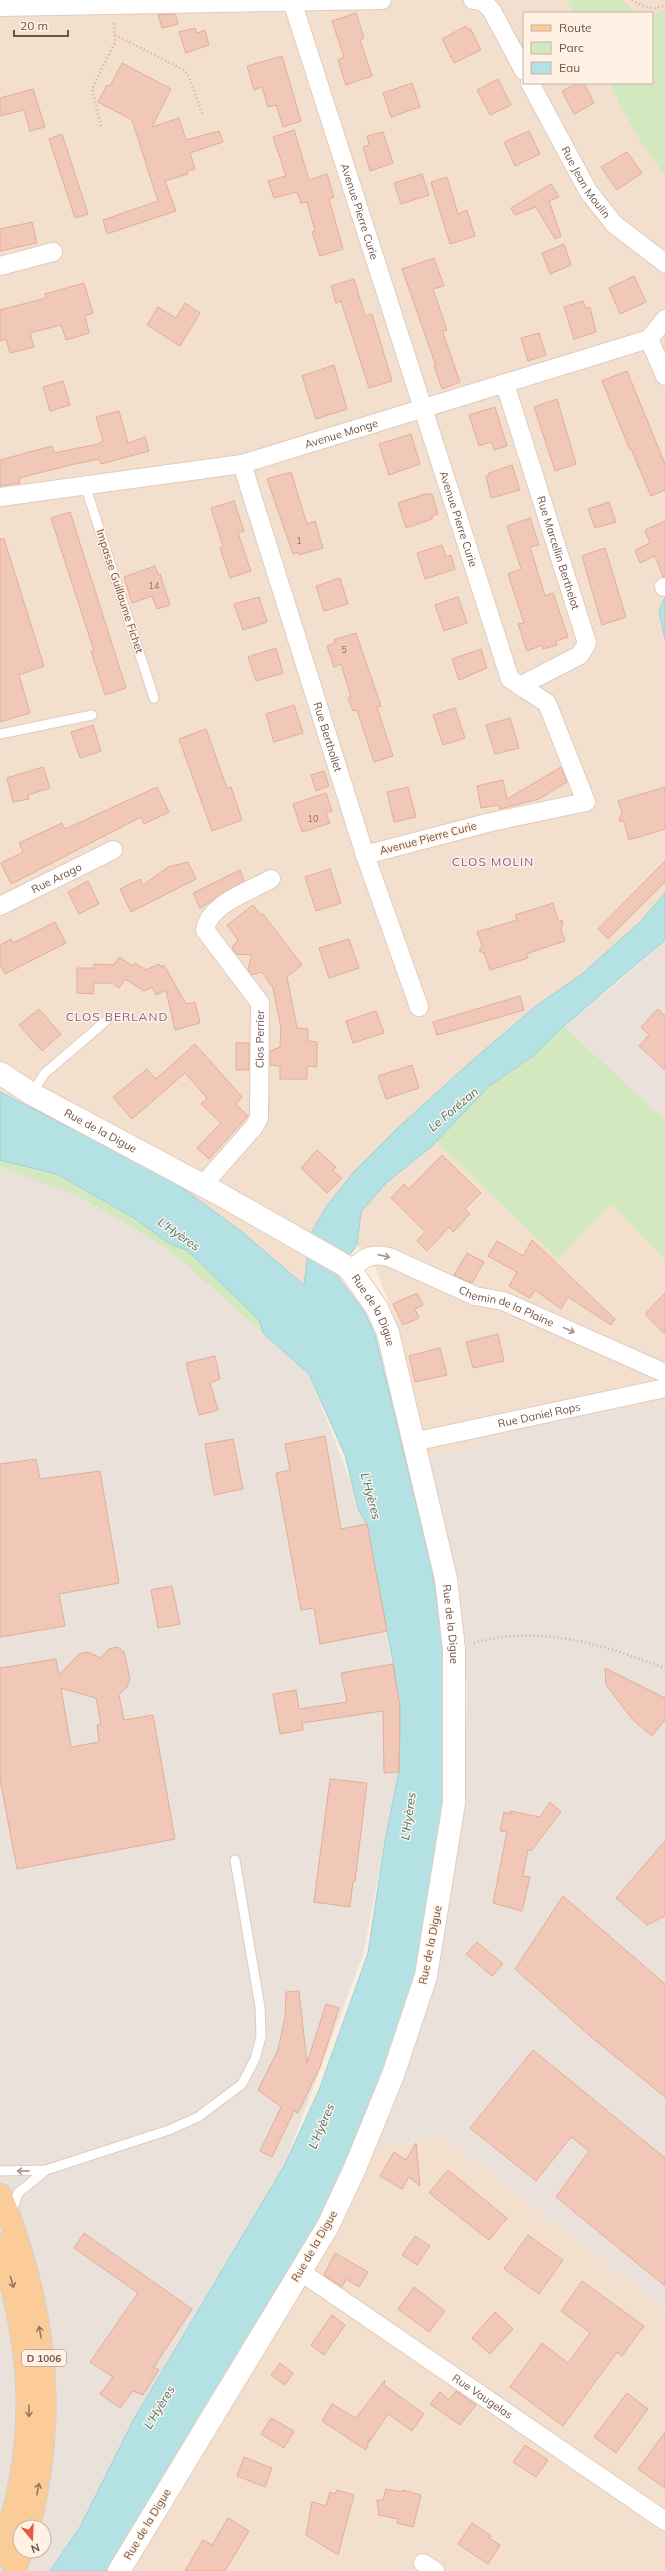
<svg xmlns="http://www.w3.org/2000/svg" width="665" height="2571" viewBox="0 0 665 2571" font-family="Mulish,sans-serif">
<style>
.residential{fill:#f3dfcd;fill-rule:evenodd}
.industrial{fill:#eae1db;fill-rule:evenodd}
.green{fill:#d3e8be}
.water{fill:#b4e2e4;stroke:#9ad2d6}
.building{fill:#f1c8b7;stroke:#e3ad97;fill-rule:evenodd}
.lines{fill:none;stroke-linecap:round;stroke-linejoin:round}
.lane-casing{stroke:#e1cbbe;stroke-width:11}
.street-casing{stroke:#e1cbbe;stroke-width:20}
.secondary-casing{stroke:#e6cbbb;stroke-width:24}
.primary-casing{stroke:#d7cfcb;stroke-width:24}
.path{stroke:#d5ac9b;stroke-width:2.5;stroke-dasharray:1 3;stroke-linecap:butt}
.lane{stroke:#fff;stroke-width:9}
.street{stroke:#fff;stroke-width:18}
.secondary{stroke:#fff;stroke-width:22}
.primary{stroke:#fbcc97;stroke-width:22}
.oneway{stroke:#aa9791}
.oneway2{stroke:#9a775f}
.labels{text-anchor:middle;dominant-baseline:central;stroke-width:3;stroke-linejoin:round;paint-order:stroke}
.number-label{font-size:9px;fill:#917063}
.shield{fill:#fff2e5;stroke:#9c8276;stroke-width:1}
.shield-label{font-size:10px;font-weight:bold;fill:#715247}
.street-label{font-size:11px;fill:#715247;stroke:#fff2e5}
.neighbourhood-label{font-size:12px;letter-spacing:1px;fill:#7f6395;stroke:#fff2e5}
.water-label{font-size:12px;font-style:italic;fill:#3c7378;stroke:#fff2e5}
</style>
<rect width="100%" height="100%" fill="#fceedf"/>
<g class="residential">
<path d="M0,0H665V597L659,611L665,640V893L640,922L582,974L536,1006L475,1058L402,1124L353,1173L326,1207L311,1233L304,1286L242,1232L170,1179L0,1092ZM524,13H652V83H524Z"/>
<polygon points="435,1140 558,1259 611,1204 665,1260 665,1404 552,1420 426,1458 393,1313 373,1262 357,1245 361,1212 386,1183 431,1147"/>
<polygon points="444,2138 665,2308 665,2571 129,2571 177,2499 374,2146"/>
</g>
<g class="industrial">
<polygon points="665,939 665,1120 564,1026 626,976"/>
<path d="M0,1167L81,1198L168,1249L309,1374L367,1524L399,1704V1772L363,1955L284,2166L135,2417L80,2527L50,2571H0ZM20,2527H44V2551H20Z"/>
<polygon points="665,1404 665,2308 444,2138 374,2146 450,1882 465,1769 467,1690 459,1580 426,1458 552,1420"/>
</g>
<g class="green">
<polygon points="567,0 622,0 637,13 574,13"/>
<path d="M665,10V174C641,147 626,115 609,83H652V16Z"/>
<polygon points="564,1026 665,1120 665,1260 611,1204 558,1259 435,1140 489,1086 533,1056"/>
<polygon points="0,1160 57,1174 134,1218 170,1244 187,1250 259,1320 264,1334 168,1249 81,1198 0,1167"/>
</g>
<g class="water">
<polygon points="665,597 665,640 659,611"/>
<polygon points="665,893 665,940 564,1026 533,1056 489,1086 431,1147 386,1183 361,1212 357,1245 336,1274 365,1313 375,1335 431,1565 445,1653 444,1805 422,1957 378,2096 328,2211 109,2571 50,2571 80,2527 135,2417 284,2166 319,2090 368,1953 385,1841 399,1772 400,1729 399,1704 393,1662 367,1524 359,1511 345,1455 309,1374 264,1334 259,1320 187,1250 170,1244 134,1218 57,1174 0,1160 0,1092 170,1179 242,1232 304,1285 311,1233 326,1207 353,1173 402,1124 475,1058 536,1006 582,974 640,922"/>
</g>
<g class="building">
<polygon points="356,13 364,38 360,40 372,76 346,85 338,60 344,57 332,21"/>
<polygon points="175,14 178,24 162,28 158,15"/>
<polygon points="466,26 468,30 470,28 481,50 454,63 442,39"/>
<polygon points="195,28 197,33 205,30 209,45 186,53 179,32"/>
<polygon points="282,56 301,121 283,127 276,105 268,107 262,87 254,90 247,66"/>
<polygon points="122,63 171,89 152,127 179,118 186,140 219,131 223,142 190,153 195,169 187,171 188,174 165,181 176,211 107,234 103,220 158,201 132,120 98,102 107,85 110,86"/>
<polygon points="498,79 511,105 490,115 477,90"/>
<polygon points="412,83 420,107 391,117 383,93"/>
<polygon points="578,83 584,83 594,103 574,114 562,91"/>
<polygon points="33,89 45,127 30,131 24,110 0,116 0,98"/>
<polygon points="294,130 309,180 327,174 334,197 329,199 343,249 320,256 312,232 315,231 307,202 301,203 297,192 274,198 268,181 286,176 273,137"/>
<polygon points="529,131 540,154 515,166 504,142"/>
<polygon points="383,132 393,163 370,171 363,147 369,145 367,136"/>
<polygon points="62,134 88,214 75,218 49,139"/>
<polygon points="627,152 642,173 617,190 601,167"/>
<polygon points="422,174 429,195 401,204 394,183"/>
<polygon points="447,177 458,214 467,210 475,236 450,244 431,182"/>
<polygon points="551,184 559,197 549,201 561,236 555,239 536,207 515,215 511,208"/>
<polygon points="32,222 37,243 0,251 0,229"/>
<polygon points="564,244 571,265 550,274 542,253"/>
<polygon points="434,258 444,286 433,289 447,330 443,331 444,336 460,382 442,389 434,366 436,366 402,269"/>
<polygon points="634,276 646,302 620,314 609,288"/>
<polygon points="354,279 365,316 372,314 392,381 369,388 341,301 336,303 331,286"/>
<polygon points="84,283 93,313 85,316 89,333 66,340 61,325 30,333 34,347 10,353 6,339 0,341 0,310 46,298 45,294"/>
<polygon points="583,301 586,308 590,307 596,332 574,339 564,307"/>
<polygon points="185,303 200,313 180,346 147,325 158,307 176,318"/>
<polygon points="539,333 546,355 528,361 521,338"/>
<polygon points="334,365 347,409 316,419 302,376"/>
<polygon points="627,371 665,464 665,490 651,496 631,449 630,450 602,381"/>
<polygon points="63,381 70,405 50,411 43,387"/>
<polygon points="557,399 576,464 555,471 534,407"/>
<polygon points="495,407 507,446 494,450 491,442 479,446 469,415"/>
<polygon points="119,411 128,443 145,437 149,451 101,464 99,459 70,465 19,478 20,483 0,486 0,460 52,446 54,453 98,444 103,441 96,417"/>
<polygon points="411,434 420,464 389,475 379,444"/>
<polygon points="512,465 520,490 491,498 486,476 489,475 489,473"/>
<polygon points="291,472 307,524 315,521 323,548 299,555 298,552 293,554 267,479"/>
<polygon points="425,494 432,494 438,514 432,516 432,519 406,528 398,503"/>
<polygon points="234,501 244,531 238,533 251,571 230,578 220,548 223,547 211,508"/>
<polygon points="609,502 616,522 595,528 588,509"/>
<polygon points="70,512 126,688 105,695 91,651 94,651 51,518"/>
<polygon points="530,518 539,545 530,547 545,596 553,593 568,637 556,641 557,645 543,649 542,645 527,651 518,624 524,623 508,574 521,569 507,526"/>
<polygon points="665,521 665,576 663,577 655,556 640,563 635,550 650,543 645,530"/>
<polygon points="0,539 4,539 44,666 19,675 30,713 0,722"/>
<polygon points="442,545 446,557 451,555 455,569 425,579 417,553"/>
<polygon points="605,548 626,617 602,625 582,556"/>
<polygon points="155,566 158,575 160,574 170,605 157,609 152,596 132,603 124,577"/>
<polygon points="340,578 348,604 324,611 316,586"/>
<polygon points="259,597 267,622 243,630 234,604"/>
<polygon points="458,597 467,623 444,631 435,605"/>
<polygon points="356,633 381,706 377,707 393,756 374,762 358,713 356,710 353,711 348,698 351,697 341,664 334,667 327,646 335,643 334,640"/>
<polygon points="276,648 283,673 256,681 248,657"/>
<polygon points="481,649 487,668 459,680 452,659"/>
<polygon points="294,705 303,733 274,742 266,714"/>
<polygon points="455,708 465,738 443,745 433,715"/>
<polygon points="510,718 519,748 495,754 486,725"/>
<polygon points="93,725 101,751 80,758 71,732"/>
<polygon points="206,729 227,788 231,787 242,820 212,831 179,739"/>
<polygon points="43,767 50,788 28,795 29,799 13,802 7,778"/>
<polygon points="561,767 567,782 539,799 500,809 498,805 481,808 477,786 503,780 507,799"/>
<polygon points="324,771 329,786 316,791 311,775"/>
<polygon points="157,787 169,812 144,824 141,817 11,884 1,863 23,852 19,843 62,823 65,829"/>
<polygon points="408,787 416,817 394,822 387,792"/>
<polygon points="665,787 665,829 629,840 624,822 619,820 622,812 618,801"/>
<polygon points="326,793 332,811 326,813 330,823 302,832 293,804"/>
<polygon points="665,861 665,882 608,939 598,929"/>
<polygon points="188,862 196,879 131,912 120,889 140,879 143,885 168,867"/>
<polygon points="330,869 341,903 316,911 305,877"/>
<polygon points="240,870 244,881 200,908 193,893"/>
<polygon points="88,881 99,904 79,914 68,892"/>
<polygon points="553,903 558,920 563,921 561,930 565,941 526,954 528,958 490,970 484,953 479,951 482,945 477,932 517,920 515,915"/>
<polygon points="253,905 261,915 263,914 302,965 287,977 297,1028 308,1029 308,1041 317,1042 317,1067 307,1066 307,1079 280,1079 280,1066 270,1065 270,1051 280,1047 281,1028 273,988 262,972 252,975 248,969 252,955 236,954 232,948 238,940 227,925"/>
<polygon points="55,922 66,943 5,974 0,964 0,945 11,939 13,943"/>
<polygon points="349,939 359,968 329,978 319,948"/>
<polygon points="119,957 133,966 135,963 146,970 159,964 161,967 164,965 186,1004 195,1002 200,1023 175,1030 166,990 156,995 152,987 144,991 125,979 119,988 112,983 94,983 93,994 77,993 77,968 94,968 94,964 114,965"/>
<polygon points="520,996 524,1010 437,1035 433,1022"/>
<polygon points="39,1009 61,1034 42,1051 19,1025"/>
<polygon points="658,1009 665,1016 665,1070 639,1046 649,1035 641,1027"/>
<polygon points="376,1011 384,1033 353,1043 346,1021"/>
<rect x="236" y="1043" width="13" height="27"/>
<polygon points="195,1044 242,1097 236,1104 248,1116 209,1159 197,1148 221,1123 201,1104 207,1098 185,1073 132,1119 113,1097 147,1069 156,1079"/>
<polygon points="412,1065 419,1088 386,1099 378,1076"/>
<polygon points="317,1150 336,1167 333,1171 342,1178 327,1193 301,1168"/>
<polygon points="442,1155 481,1193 465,1209 470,1214 453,1232 449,1227 427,1251 417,1241 425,1232 391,1198 404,1184 409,1189"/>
<polygon points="532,1240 615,1319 611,1325 568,1297 561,1309 535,1290 530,1298 509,1286 517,1272 488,1256 497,1241 523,1256"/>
<polygon points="467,1253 484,1262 472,1283 454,1275"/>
<polygon points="417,1293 423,1305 415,1309 419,1318 403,1325 393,1304"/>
<polygon points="665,1293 665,1334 645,1314"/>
<polygon points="498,1334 504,1361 473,1368 466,1342"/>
<polygon points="440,1348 447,1375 415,1382 409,1356"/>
<polygon points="215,1356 220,1379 210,1383 218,1410 199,1415 186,1363"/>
<polygon points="325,1436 341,1529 367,1524 387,1631 320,1644 314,1608 301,1610 276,1473 290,1470 285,1444"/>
<polygon points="233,1439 243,1489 214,1495 205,1444"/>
<polygon points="36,1459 40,1479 100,1471 119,1583 59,1594 65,1626 0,1637 0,1464"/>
<polygon points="172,1586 180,1624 158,1628 151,1590"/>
<path d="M118,1647L124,1652L130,1679L127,1687L119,1695L124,1720L153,1715L175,1839L17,1869L0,1779V1668L56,1659L59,1675L79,1654L87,1652L101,1658L109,1649ZM61,1688L96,1698L101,1724L97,1725L99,1742L71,1747Z"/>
<polygon points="393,1664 400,1707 399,1772 384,1773 383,1711 302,1723 303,1730 280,1734 273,1694 296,1690 299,1709 347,1702 341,1673"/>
<polygon points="605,1668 665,1698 665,1720 652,1736 633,1720 606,1685"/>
<polygon points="330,1779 367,1783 355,1881 353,1881 350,1907 314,1902"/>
<polygon points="550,1802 561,1812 531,1851 528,1849 523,1876 530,1877 522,1911 493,1903 507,1832 500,1831 504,1812 511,1814 510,1811 540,1817"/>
<polygon points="665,1841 665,1916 647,1925 616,1898"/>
<polygon points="563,1896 665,1984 665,2097 590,2036 515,1969"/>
<polygon points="477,1942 503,1964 492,1976 466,1954"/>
<polygon points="299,1991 307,2063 326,2004 339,2008 320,2067 298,2113 294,2111 272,2157 260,2151 281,2107 258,2090 278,2050 285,2017 286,1992"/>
<polygon points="533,2050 665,2158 665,2286 556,2197 589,2151 571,2137 536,2181 470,2128"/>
<polygon points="416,2143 420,2186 409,2177 402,2189 380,2176 394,2152 406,2160"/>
<polygon points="448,2170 507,2218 489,2240 429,2193"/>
<polygon points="84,2233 192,2309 154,2367 159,2370 143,2395 133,2391 120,2408 100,2394 113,2377 90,2362 138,2293 74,2248"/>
<polygon points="528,2235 563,2260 539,2294 504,2269"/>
<polygon points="415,2236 430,2246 417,2265 402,2255"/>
<polygon points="335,2253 368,2272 359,2287 346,2279 342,2287 324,2275"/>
<polygon points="582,2281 644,2326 622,2356 617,2352 563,2426 510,2387 542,2343 568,2363 590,2333 561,2311"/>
<polygon points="414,2287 445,2311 429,2332 398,2309"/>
<polygon points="495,2312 513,2329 490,2354 472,2338"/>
<polygon points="332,2315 345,2325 324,2355 311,2345"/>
<polygon points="280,2363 293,2373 285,2385 271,2375"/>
<polygon points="385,2380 384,2385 424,2414 412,2431 388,2414 370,2441 370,2438 366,2450 322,2421 332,2404 356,2418"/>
<polygon points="456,2391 476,2405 460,2425 430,2404 440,2392 449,2400"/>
<polygon points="627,2393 648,2409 616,2453 594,2437"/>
<polygon points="271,2418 294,2431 284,2448 261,2434"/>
<polygon points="665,2432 665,2488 638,2469"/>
<polygon points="525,2445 548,2460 536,2477 513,2462"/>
<polygon points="244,2457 272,2468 265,2487 237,2476"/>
<polygon points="386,2489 403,2492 403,2490 421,2495 413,2527 397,2523 398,2519 379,2515 377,2500 383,2500"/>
<polygon points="337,2490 354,2495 338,2555 306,2535 312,2502 326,2506 330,2492 335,2494"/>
<polygon points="228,2518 249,2531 225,2571 185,2571 203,2540 212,2545"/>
<polygon points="472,2523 491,2536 489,2538 500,2545 488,2564 458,2544"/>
</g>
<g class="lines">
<defs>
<g id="lane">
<polyline points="85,485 154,698"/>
<polyline points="0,734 92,715"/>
<polyline points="32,1094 44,1074 107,1020"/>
<polyline points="0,2171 46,2170 169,2130 198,2117 242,2084 255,2059 261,2037 260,2007 235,1860"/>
<polyline points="12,2212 18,2193 45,2171"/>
</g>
<g id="street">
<polyline points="473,0 483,1 492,11 524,71"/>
<path id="s1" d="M292,1L510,679L547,703L586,802L491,822L365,855"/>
<polyline points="0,7 382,0"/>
<path id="s2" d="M530,83L588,191L614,224L665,263"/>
<polyline points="0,266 53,252"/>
<polyline points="649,339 665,376"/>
<path id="s3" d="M505,384L587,643L580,655L520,686"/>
<path id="s4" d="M242,464L365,855L419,1007"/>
<path id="s5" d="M0,497L242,464L649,339L665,319"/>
<polyline points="664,587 665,587"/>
<path id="s6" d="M0,906L113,850"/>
<path id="s7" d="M205,1187L209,1178L254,1127L259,1118L260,1003L205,930C209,904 250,891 271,879"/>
<path id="s8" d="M351,1271C363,1257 371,1253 389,1257L475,1296L503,1301L665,1373"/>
<path id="s9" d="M413,1442L665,1388"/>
<path id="s10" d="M301,2272L665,2521"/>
<polyline points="423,2563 435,2571"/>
</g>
<g id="secondary">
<path id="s11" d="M0,1073L32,1094L221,1195L344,1265L351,1271L377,1308L388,1333L446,1579L454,1649V1803L426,1976L393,2075L355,2168L328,2226L119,2571"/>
</g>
<g id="primary">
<path d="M0,2195C11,2218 18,2242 25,2266C50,2357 51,2436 29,2527"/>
<path d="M0,2245C34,2352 39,2449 0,2555"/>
<polyline points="14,2571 22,2551"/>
</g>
</defs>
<use href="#lane" class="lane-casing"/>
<use href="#street" class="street-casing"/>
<use href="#secondary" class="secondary-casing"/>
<use href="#primary" class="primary-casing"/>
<g class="path">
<path d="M632,0C643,7 652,11 665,5"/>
<polyline points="115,35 184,70 188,75 203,116"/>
<polyline points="101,126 92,89 115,42 114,22"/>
<path d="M474,1643C526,1627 587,1639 636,1658C646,1661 656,1664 665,1669"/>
</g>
<use href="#lane" class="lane"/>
<use href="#street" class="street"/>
<use href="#secondary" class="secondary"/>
<use href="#primary" class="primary"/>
</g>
<defs><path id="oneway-shaft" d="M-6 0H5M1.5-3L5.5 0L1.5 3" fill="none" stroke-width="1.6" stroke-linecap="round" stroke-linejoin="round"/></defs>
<g class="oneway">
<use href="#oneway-shaft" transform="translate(384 1256) rotate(13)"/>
<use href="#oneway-shaft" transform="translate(569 1330) rotate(24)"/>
<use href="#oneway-shaft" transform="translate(23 2171) rotate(179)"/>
</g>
<g class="oneway2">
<use href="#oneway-shaft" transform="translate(12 2282) rotate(74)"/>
<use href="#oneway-shaft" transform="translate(40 2332) rotate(-101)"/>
<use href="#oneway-shaft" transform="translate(29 2411) rotate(90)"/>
<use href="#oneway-shaft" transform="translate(38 2489) rotate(-79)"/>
</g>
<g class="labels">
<g class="number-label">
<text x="299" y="540">1</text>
<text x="154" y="585">14</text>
<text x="344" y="649">5</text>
<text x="313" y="818">10</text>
</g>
<rect class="shield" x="22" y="2350" width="44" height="16" rx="3"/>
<g class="shield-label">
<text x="44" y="2358">D 1006</text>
</g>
<g class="street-label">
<text stroke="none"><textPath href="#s2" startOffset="114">Rue Jean Moulin</textPath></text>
<text stroke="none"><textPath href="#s1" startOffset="221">Avenue Pierre Curie</textPath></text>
<text stroke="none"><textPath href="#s5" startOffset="348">Avenue Monge</textPath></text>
<text stroke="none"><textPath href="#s1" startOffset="544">Avenue Pierre Curie</textPath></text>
<text stroke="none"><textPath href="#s3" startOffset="177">Rue Marcellin Berthelot</textPath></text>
<text transform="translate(120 591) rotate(72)">Impasse Guillaume Fichet</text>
<text stroke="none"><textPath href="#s4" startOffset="286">Rue Berthollet</textPath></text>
<text transform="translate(428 838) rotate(-15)">Avenue Pierre Curie</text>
<text stroke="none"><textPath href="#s6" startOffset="63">Rue Arago</textPath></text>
<text stroke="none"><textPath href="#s7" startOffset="167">Clos Perrier</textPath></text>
<text stroke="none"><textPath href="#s11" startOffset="116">Rue de la Digue</textPath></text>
<text stroke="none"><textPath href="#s8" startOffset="171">Chemin de la Plaine</textPath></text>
<text stroke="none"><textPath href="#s11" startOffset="449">Rue de la Digue</textPath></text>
<text stroke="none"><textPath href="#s9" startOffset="129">Rue Daniel Rops</textPath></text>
<text stroke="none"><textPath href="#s11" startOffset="774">Rue de la Digue</textPath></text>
<text transform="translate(430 1945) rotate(-79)">Rue de la Digue</text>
<text transform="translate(314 2246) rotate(-60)">Rue de la Digue</text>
<text stroke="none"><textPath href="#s10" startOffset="220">Rue Vaugelas</textPath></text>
<text transform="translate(147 2524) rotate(-59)">Rue de la Digue</text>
</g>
<g class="neighbourhood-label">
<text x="493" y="861">CLOS MOLIN</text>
<text x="117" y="1016">CLOS BERLAND</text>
</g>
<g class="water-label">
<text transform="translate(453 1109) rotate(-40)">Le Forézan</text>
<text transform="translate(179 1234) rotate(35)">L'Hyères</text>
<text transform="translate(371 1496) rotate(75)">L'Hyères</text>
<text transform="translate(408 1816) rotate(-82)">L'Hyères</text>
<text transform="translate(321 2126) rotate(-67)">L'Hyères</text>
<text transform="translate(159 2407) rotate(-59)">L'Hyères</text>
</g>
</g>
<rect x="523" y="12" width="130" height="72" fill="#fff2e5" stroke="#c6b2a6"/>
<rect x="531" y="25" width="20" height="6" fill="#fbcc97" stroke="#c6b2a6"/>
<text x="559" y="32" font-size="12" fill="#715247">Route</text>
<rect x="531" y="42" width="20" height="12" fill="#d3e8be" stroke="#c6b2a6"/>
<text x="559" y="52" font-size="12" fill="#715247">Parc</text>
<rect x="531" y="62" width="20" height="12" fill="#b4e2e4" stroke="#c6b2a6"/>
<text x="559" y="72" font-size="12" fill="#715247">Eau</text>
<g transform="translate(32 2539) rotate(161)"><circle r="19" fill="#fff2e5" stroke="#c6b2a6"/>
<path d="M0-3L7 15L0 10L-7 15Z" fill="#e65943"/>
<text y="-6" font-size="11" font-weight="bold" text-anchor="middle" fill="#715247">N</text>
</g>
<path d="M14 30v6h54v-6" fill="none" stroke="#715247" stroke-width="2"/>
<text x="20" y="30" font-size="12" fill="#715247" stroke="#fff2e5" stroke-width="3" paint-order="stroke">20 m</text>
</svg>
